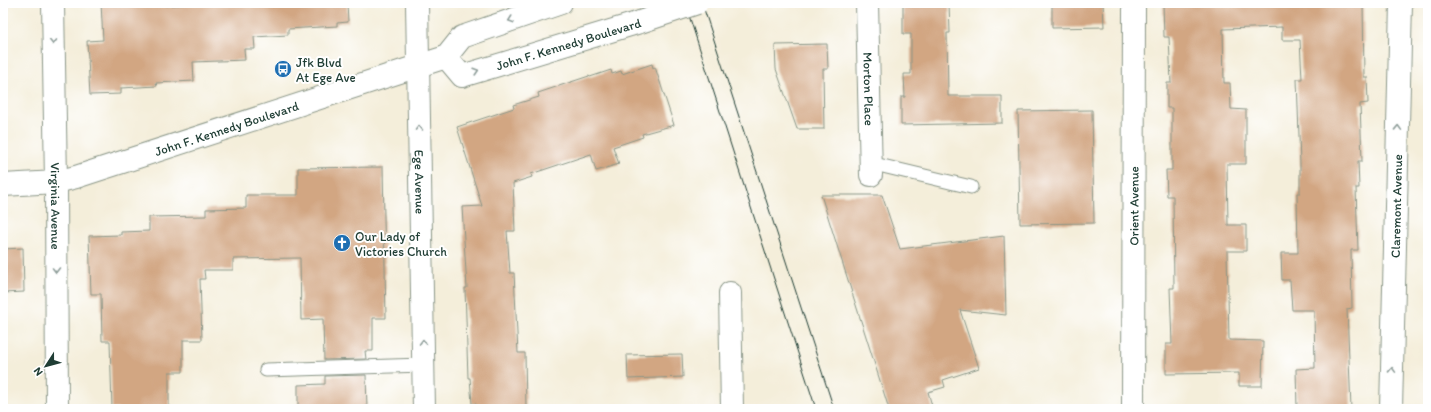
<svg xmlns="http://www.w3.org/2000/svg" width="1431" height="412" viewBox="0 0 1431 412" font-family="Itim,sans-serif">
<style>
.building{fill:#d2a682}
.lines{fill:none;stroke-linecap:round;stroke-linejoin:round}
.service-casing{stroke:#8a9687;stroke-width:15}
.minor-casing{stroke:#8a9687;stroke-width:24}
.primary-casing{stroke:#8a9687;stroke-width:24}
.service{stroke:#fff;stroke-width:13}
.minor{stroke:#fff;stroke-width:22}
.primary{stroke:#fff;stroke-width:22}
.tram{stroke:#1f3d34;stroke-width:1}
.primary-bridge-casing{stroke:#8a9687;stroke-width:24;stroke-linecap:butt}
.primary-bridge{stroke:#fff;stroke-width:22}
.oneway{stroke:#8f9e9a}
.labels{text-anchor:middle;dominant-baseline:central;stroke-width:4;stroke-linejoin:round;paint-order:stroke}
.street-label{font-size:13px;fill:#1f3d34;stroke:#fff}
.poi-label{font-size:13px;fill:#1f3d34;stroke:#fff;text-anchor:start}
</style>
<rect width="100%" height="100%" fill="#fff"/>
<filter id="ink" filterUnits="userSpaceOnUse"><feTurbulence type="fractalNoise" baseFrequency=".025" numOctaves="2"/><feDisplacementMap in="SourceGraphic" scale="8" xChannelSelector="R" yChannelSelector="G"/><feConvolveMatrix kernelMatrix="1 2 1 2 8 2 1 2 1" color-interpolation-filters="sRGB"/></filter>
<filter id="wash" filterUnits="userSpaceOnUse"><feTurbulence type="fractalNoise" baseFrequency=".012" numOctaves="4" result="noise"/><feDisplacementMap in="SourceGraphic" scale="16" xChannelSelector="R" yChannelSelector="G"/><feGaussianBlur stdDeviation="0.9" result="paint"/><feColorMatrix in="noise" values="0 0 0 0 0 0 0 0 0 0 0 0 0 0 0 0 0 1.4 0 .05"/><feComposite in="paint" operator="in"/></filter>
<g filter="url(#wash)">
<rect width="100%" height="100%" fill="#f4eeda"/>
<g id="blocks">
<g class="building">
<polygon points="101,3 165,3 165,6 206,3 347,3 348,22 337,23 337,26 288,29 288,35 254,37 255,49 244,49 245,60 193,62 194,81 156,83 157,86 121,88 121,94 90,95 87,41 103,40"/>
<polygon points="903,3 949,3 950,33 947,33 948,96 1002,96 1002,123 901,125 901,97 905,97 904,74 911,74 911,34 903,34"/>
<polygon points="1052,3 1103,3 1104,27 1052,28"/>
<polygon points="1163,3 1363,3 1364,77 1367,77 1368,103 1360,104 1362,161 1358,161 1359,188 1356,188 1358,250 1351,250 1352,308 1347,309 1351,409 1297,409 1296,369 1315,368 1314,310 1292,310 1290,280 1282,280 1281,253 1298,253 1297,193 1300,193 1300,164 1297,79 1302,79 1300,40 1282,40 1282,27 1223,29 1224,83 1230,83 1231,109 1246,110 1246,164 1227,164 1228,225 1246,225 1246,251 1227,251 1229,340 1263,341 1262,386 1239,386 1239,373 1166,374 1166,344 1172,344 1170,288 1174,288 1173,196 1167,196 1166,170 1172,170 1172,108 1167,108 1167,83 1171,83 1169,37 1164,37"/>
<polygon points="827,44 828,69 823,69 824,129 797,129 776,69 775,45"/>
<polygon points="652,64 653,68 655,67 674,125 642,134 643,137 613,147 619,164 596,171 591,154 531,174 532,177 513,183 515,231 507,231 510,273 514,273 518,353 525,353 526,409 476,409 476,404 472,404 470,378 468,378 465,288 467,288 462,207 482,206 457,127 514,108 513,105 539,97 538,93 589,76 590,77 611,70 612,74 621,71 622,74"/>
<polygon points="1092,110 1094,223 1020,224 1018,111"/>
<polygon points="383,167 386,318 373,318 373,351 365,351 366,359 324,360 323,319 301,320 300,258 233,259 233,270 204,270 205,279 200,279 202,340 183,340 183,372 169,372 169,409 112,409 110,341 102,341 101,294 91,294 89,236 121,235 121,232 149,231 149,217 206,216 206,209 246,208 246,195 298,195 298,168"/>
<polygon points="821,195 882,195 900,249 1004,236 1006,315 960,310 979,368 943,380 945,387 928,392 933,409 889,409"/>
<polygon points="23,248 24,292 3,293 3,249"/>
<polygon points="682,354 683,377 628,379 627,355"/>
<polygon points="366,375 367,409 298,409 298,385 325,384 325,376"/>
</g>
</g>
</g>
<g filter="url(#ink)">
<use href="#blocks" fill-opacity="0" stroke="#8a9687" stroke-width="1"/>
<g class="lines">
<defs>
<g id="service">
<polyline points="870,163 971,187"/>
<polyline points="266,370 423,365"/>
</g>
<g id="minor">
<path id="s1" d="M53,3L56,182L57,409"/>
<path id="s2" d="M417,3L424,409"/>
<path id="s3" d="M867,3L871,175"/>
<polyline points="730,293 732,409"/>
<path id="s4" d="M1133,409L1134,3"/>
<path id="s5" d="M1391,409L1401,3"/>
</g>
<g id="primary">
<path id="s6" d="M446,57L462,76L640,22"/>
<path id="s7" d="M3,185L56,182L76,177L418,66L446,57L462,37L561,3"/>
</g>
</defs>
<use href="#service" class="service-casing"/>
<use href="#minor" class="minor-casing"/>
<use href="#primary" class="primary-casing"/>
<use href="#service" class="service"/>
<use href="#minor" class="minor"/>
<use href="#primary" class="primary"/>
<g class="tram">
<polyline points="685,3 816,409"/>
<polyline points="702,3 834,409"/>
</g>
<defs>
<polyline id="primary-bridge" points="640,22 697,3"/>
</defs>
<use href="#primary-bridge" class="primary-bridge-casing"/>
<use href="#primary-bridge" class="primary-bridge"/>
</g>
<defs><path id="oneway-chevron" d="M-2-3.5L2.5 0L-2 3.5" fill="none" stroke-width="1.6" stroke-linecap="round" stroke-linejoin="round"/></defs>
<g class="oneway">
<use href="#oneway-chevron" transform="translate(511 20) rotate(161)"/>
<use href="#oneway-chevron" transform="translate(53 42) rotate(89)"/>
<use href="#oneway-chevron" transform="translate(476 71) rotate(-17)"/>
<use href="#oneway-chevron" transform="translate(419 128) rotate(-91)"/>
<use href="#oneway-chevron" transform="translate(1398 128) rotate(-88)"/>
<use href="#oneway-chevron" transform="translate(56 270) rotate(90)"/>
<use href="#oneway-chevron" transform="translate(423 342) rotate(-91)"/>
<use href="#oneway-chevron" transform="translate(1392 370) rotate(-88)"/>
</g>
</g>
<defs>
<symbol id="bus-disc" viewBox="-11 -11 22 22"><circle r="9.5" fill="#1f6fb2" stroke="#fff"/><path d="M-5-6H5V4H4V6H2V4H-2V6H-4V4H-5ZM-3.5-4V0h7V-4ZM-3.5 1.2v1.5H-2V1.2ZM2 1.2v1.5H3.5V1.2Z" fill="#fff"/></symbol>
<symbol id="church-disc" viewBox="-11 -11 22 22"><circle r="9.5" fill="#1f6fb2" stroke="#fff"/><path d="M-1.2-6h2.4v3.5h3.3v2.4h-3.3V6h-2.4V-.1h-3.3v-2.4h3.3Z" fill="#fff"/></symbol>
</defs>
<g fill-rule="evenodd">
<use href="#bus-disc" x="273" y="59" width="20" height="20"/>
<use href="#church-disc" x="332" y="233" width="20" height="20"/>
</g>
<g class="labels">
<g class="street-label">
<text stroke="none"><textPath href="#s6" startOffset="136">John F. Kennedy Boulevard</textPath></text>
<text stroke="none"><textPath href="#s3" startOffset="86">Morton Place</textPath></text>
<text stroke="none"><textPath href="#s7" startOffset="232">John F. Kennedy Boulevard</textPath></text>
<text stroke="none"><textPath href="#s2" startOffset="179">Ege Avenue</textPath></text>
<text stroke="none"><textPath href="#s1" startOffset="203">Virginia Avenue</textPath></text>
<text stroke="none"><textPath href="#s4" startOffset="203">Orient Avenue</textPath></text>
<text stroke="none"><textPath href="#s5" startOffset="203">Claremont Avenue</textPath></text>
</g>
<g class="poi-label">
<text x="296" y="62">Jfk Blvd<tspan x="296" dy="15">At Ege Ave</tspan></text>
<text x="355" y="236">Our Lady of<tspan x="355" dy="15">Victories Church</tspan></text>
</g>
</g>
<rect width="1431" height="412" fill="none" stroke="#fff" stroke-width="16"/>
<g transform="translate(46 366) rotate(234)" stroke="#ffffff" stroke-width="3" paint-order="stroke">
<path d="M0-3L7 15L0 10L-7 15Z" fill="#1f3d34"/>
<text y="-6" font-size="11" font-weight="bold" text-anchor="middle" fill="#1f3d34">N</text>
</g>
</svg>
